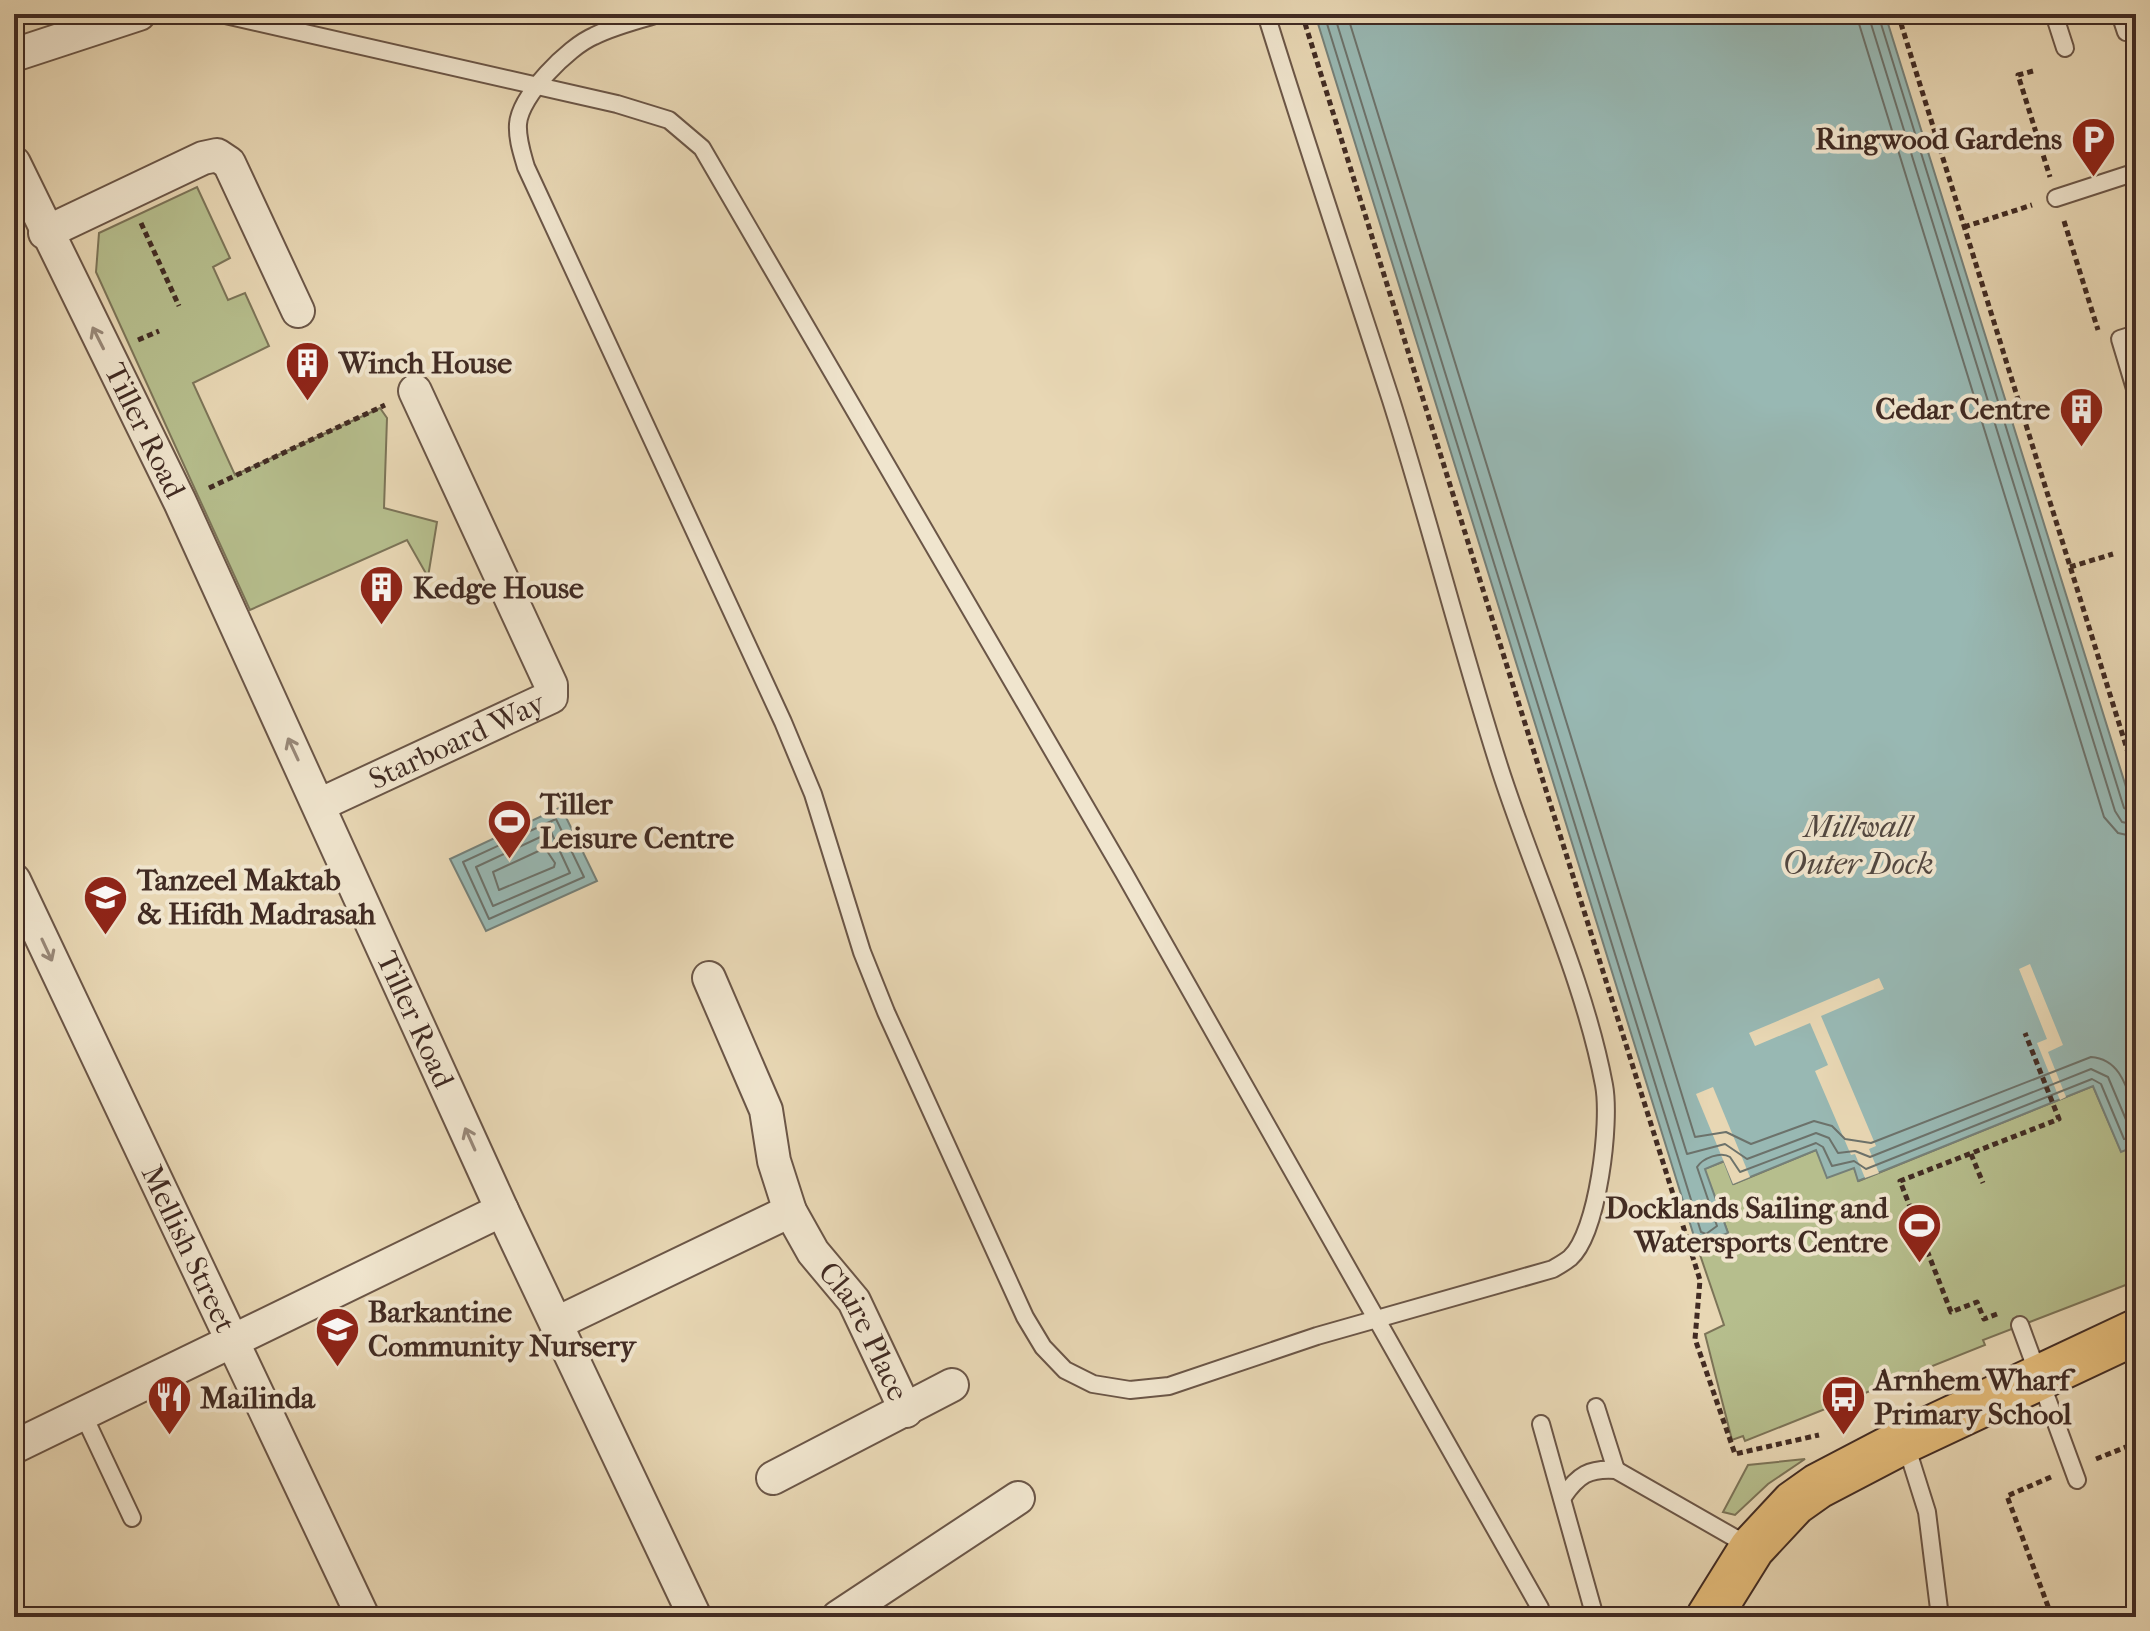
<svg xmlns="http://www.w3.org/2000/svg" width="2150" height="1631" viewBox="0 0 2150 1631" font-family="'IM FELL French Canon',serif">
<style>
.green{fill:#b6be8d;stroke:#7c7458;stroke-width:2}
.water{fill:#98b8b3;stroke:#758079;stroke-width:2}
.pier{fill:#e8d7b4}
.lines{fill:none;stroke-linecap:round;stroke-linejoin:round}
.shore{stroke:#6c726b;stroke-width:2}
.service-casing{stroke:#6b5647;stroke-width:20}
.minor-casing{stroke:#6b5647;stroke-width:36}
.primary-casing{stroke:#412b23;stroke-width:48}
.path{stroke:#412b23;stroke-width:5;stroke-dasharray:6 4;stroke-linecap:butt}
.service{stroke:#f0e5ce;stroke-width:16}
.minor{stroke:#f0e5ce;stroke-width:32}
.primary{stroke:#e4bc7a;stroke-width:44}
.oneway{stroke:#988878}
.labels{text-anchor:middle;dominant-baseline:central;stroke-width:8;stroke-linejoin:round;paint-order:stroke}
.poi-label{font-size:30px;font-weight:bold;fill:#412b23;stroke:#f0e5ce;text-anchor:start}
.street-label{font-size:30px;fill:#412b23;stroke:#f0e5ce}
.water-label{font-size:32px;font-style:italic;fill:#524740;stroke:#f0e5ce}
</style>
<rect width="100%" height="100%" fill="#e8d7b4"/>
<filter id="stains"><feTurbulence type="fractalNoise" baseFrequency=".0025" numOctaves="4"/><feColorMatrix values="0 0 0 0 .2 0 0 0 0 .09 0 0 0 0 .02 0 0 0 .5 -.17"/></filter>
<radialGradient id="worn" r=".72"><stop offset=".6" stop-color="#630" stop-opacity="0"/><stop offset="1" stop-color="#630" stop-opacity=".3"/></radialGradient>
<g class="green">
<polygon points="197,187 230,258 213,267 228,300 245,293 269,346 193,383 235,475 380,408 387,418 384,508 437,522 428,577 407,540 250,610 96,272 99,233"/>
<polygon points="2093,1086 2121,1151 2136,1146 2136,1281 1983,1340 1985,1345 1745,1441 1743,1436 1732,1440 1705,1334 1724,1325 1697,1246 1728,1233 1704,1169 1725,1161 1734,1184 1816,1150 1854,1168 1859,1181"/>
<polygon points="1805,1459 1768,1484 1735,1515 1723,1512 1748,1465"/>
</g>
<g class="water">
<polygon points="1315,14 1885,14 2136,819 2136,1146 2121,1152 2093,1086 1858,1181 1854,1168 1827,1178 1816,1150 1733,1184 1724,1161 1705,1169 1728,1233 1697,1246"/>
<polygon points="561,807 597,881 486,931 450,859"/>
</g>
<g class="pier">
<polygon points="2030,964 2063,1045 2048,1052 2066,1097 2060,1100 2037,1043 2047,1039 2019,969"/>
<polygon points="1879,978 1884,989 1821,1016 1876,1146 1869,1149 1879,1173 1865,1178 1855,1154 1851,1155 1815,1071 1828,1065 1810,1023 1755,1046 1749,1033"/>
<polygon points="1713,1087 1750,1177 1733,1184 1696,1094"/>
</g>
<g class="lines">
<g class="shore">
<path d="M1324,14L1701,1232L1706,1234L1717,1226L1697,1167C1703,1158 1721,1151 1730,1157L1740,1172L1816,1143L1823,1147L1832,1166L1854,1161L1866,1169L2092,1079L2101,1084L2124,1139H2136"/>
<polyline points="1334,14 1687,1154 1725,1144 1747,1159 1816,1133 1829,1138 1838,1153 1855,1151 1870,1157 2091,1069 2108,1077 2127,1122 2136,1129"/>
<path d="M1347,14L1695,1137L1726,1132L1751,1144L1814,1121L1832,1126L1845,1139L1871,1143L2091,1057C2121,1059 2127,1089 2136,1114"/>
<polyline points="1856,14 2104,817 2118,833 2136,837"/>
<polyline points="1868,14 2115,811 2122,822 2136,825"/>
<polyline points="1878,14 2124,808 2136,815"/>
<polygon points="556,819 584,877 489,919 463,862"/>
<polygon points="551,832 570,873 493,906 476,867"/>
<polygon points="545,848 555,863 554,867 499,890 493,872"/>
</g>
<defs>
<g id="service">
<polyline points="221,14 617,104 669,120 702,148 1124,873 1540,1608"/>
<path d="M659,14C638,20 614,26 594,36C568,47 520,96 518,124C517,139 522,153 526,167L783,722L813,794L862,952L886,1012L1025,1317L1043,1347L1065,1370L1093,1384L1130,1390L1169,1386L1317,1336L1553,1269C1558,1266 1565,1262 1570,1258C1598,1233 1611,1122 1604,1085C1584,978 1531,868 1498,763C1460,643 1429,520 1391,400C1349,271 1306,143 1266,14"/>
<polyline points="2054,14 2065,48"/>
<polyline points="2120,14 2126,32"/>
<polyline points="2056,198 2136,172"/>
<polyline points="2136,334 2120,339 2136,392"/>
<polyline points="2020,1325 2077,1480"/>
<polyline points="1596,1407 1616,1470"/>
<polyline points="83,1414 132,1518"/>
<polyline points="1541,1424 1595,1617"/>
<polyline points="1905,1442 1927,1512 1940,1617"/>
<path d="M1563,1497C1578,1475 1589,1468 1616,1470L1749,1546"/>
</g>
<g id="minor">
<polyline points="14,55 139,14"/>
<path id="s1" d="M14,163L180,502L502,1210L695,1617"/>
<polyline points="45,233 203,158 217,155 229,163 298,311"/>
<path id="s2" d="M319,805L551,697V685L415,391"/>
<path id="s3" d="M14,880L363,1617"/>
<path id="s4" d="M709,978L766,1110L774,1161L790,1211L813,1252L854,1301L906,1411"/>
<polyline points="557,1323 790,1211"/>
<polyline points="14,1447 502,1210"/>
<polyline points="773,1478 952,1385"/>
<polyline points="838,1617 1018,1498"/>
</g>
<polyline id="primary" points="1709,1617 1752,1548 1794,1503 1818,1486 1904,1441 2136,1332"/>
</defs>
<use href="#service" class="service-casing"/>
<use href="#minor" class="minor-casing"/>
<use href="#primary" class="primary-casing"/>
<g class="path">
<polyline points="1302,14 1700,1280 1695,1339 1735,1454 1819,1435"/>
<polyline points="1898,14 2136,778"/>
<polyline points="2033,71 2018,75 2050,177"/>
<polyline points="2064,221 2098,330"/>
<polyline points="141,223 179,306"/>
<polyline points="1964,227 2032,205"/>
<polyline points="138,340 159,331"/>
<polyline points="209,488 385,405"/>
<polyline points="2135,548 2136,548"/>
<polyline points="2070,567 2113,554"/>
<polyline points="1971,1154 1983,1183"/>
<polyline points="1997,1314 1984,1319 1977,1302 1951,1312 1900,1181 2059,1119 2025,1033"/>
<polyline points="2096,1459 2136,1443"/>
<polyline points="2051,1477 2007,1496 2052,1617"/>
</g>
<use href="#service" class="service"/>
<use href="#minor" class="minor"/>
<use href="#primary" class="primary"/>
</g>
<defs><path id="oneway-shaft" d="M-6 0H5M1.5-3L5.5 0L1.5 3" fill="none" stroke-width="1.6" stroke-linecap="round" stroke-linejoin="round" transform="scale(2)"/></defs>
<g class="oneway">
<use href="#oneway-shaft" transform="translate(98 338) rotate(-117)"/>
<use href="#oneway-shaft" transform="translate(293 749) rotate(-115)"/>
<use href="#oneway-shaft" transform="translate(47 950) rotate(65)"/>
<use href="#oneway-shaft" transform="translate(470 1139) rotate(-114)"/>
</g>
<defs>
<symbol id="parking-pin" viewBox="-11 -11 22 30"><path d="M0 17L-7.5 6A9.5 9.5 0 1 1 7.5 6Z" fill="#8f2418" stroke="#f0e5ce"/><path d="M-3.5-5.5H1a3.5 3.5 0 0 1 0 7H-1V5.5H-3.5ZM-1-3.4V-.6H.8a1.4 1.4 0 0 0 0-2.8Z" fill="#fff"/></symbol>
<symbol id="building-pin" viewBox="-11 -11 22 30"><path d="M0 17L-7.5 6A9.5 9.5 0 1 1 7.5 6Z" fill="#8f2418" stroke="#f0e5ce"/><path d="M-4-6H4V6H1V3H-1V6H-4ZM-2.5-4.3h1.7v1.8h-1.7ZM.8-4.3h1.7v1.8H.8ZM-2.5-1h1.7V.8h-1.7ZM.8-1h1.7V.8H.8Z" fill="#fff"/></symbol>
<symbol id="stadium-pin" viewBox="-11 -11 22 30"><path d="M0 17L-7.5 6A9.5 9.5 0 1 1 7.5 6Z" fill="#8f2418" stroke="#f0e5ce"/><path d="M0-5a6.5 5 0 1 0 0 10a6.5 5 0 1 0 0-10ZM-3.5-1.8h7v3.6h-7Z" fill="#fff"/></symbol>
<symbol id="school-pin" viewBox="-11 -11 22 30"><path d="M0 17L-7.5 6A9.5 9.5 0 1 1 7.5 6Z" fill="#8f2418" stroke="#f0e5ce"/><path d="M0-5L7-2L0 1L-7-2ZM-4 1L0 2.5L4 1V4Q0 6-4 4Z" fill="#fff"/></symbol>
<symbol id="bus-pin" viewBox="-11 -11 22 30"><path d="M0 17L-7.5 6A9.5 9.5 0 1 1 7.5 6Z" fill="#8f2418" stroke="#f0e5ce"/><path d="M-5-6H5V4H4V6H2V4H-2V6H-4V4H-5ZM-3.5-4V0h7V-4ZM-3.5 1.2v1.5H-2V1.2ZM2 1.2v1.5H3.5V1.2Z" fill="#fff"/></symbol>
<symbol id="restaurant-pin" viewBox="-11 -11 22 30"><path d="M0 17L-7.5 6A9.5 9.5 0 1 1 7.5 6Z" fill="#8f2418" stroke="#f0e5ce"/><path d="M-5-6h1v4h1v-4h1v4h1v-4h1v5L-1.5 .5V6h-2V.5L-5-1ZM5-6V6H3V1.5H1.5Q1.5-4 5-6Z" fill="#fff"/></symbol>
</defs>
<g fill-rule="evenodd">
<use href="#parking-pin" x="2068" y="114" width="51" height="69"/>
<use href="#building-pin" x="282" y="338" width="51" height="69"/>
<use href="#building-pin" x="2056" y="384" width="51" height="69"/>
<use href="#building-pin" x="356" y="562" width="51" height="69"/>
<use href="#stadium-pin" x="484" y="796" width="51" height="69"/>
<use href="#school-pin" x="80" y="872" width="51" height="69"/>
<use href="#stadium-pin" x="1894" y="1200" width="51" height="69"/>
<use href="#school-pin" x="312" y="1304" width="51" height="69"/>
<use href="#bus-pin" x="1818" y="1372" width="51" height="69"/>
<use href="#restaurant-pin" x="144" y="1372" width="51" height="69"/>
</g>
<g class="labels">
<g class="poi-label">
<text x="2062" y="139" text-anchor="end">Ringwood Gardens</text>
<text x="339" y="363">Winch House</text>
<text x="2050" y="409" text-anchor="end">Cedar Centre</text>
<text x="413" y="588">Kedge House</text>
<text x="540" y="804">Tiller<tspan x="540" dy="34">Leisure Centre</tspan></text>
<text x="137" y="880">Tanzeel Maktab<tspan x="137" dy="34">&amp; Hifdh Madrasah</tspan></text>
<text x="1888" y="1208" text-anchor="end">Docklands Sailing and<tspan x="1888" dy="34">Watersports Centre</tspan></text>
<text x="368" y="1312">Barkantine<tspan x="368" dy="34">Community Nursery</tspan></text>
<text x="1874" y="1380">Arnhem Wharf<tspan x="1874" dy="34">Primary School</tspan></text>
<text x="200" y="1398">Mailinda</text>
</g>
<g class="street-label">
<text stroke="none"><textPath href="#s1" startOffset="298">Tiller Road</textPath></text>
<text stroke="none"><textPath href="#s2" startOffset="152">Starboard Way</textPath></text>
<text stroke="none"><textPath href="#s1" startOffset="946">Tiller Road</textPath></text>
<text stroke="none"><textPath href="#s3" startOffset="408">Mellish Street</textPath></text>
<text stroke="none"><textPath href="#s4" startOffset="390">Claire Place</textPath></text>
</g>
<g class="water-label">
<text x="1858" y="826">Millwall<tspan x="1858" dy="37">Outer Dock</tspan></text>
</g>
</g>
<rect width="2150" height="1631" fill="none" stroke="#e8d7b4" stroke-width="48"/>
<rect x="16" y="16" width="2118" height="1599" fill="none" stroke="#412b23" stroke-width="4"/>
<rect x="24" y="24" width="2102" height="1583" fill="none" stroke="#412b23" stroke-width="2"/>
<rect width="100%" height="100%" filter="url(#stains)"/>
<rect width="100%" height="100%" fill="url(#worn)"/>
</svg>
